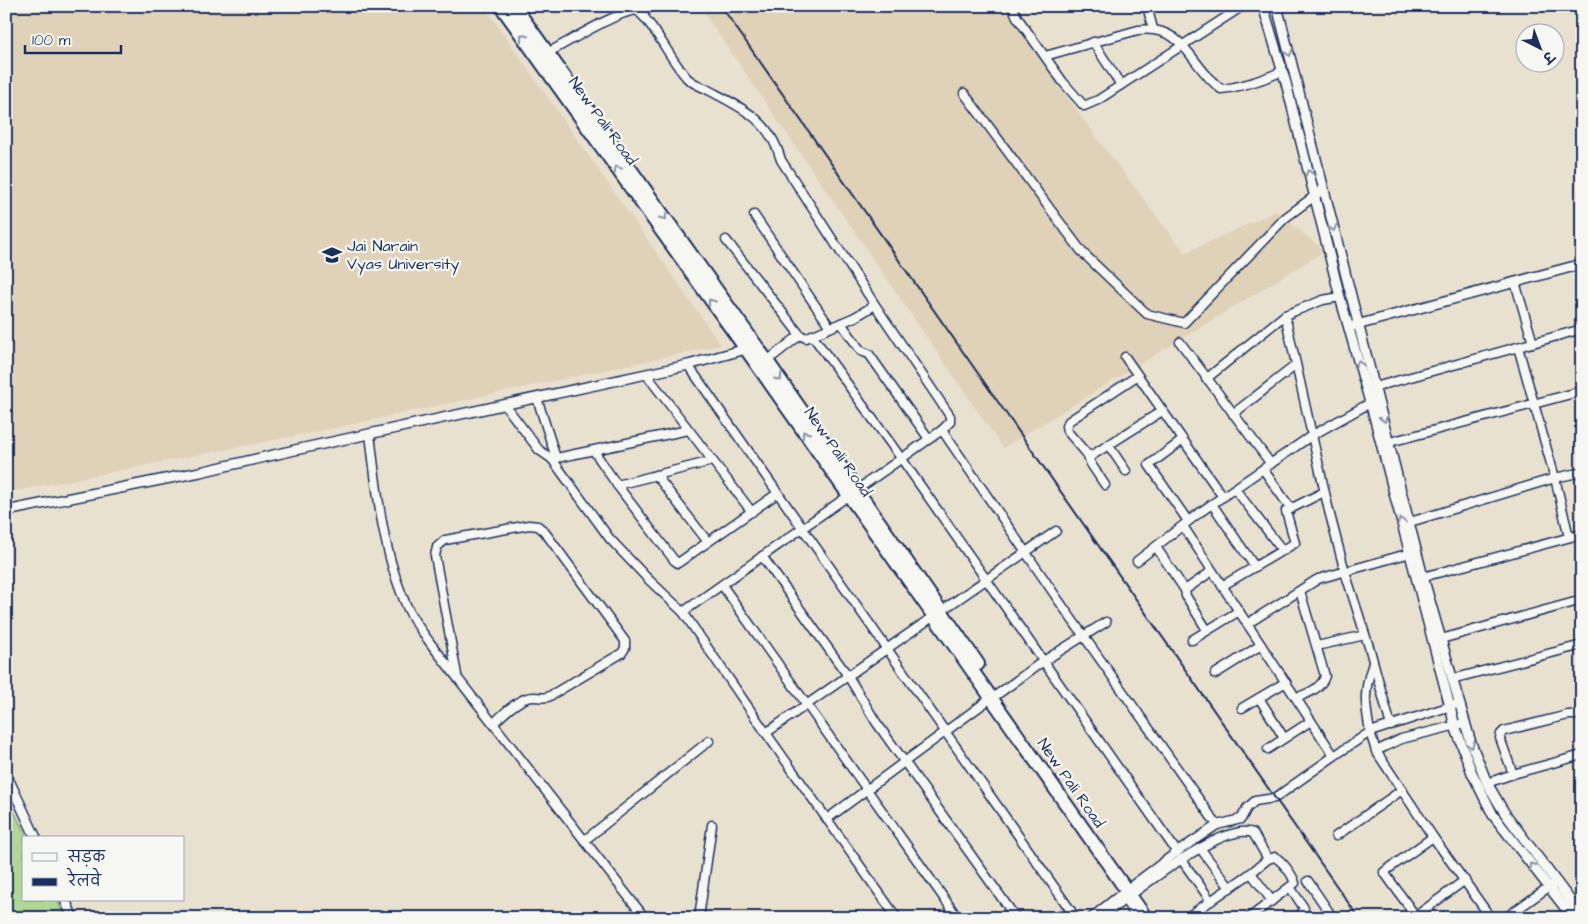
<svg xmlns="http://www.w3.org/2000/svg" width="1588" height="924" viewBox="0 0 1588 924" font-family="'Architects Daughter','Playpen Sans Deva',sans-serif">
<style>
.built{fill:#e0d2b8}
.green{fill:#b0d793;stroke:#668378}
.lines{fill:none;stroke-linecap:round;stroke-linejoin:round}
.minor-casing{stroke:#1b2f5e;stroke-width:11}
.tertiary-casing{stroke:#1b2f5e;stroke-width:12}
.trunk-casing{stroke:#1b2f5e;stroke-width:16}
.minor{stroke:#f6f6f2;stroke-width:8}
.tertiary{stroke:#f6f6f2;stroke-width:9}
.trunk{stroke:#f6f6f2;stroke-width:12}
.rail{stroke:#1b2f5e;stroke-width:2}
.oneway{stroke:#8892a8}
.labels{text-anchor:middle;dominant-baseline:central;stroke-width:4.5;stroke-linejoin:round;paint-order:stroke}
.street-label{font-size:16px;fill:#1b2f5e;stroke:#f6f6f2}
.poi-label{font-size:16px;fill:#1b2f5e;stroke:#f6f6f2;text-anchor:start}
</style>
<rect width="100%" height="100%" fill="#e9e1d0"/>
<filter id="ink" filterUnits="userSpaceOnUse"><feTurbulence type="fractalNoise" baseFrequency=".02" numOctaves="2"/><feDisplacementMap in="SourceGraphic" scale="10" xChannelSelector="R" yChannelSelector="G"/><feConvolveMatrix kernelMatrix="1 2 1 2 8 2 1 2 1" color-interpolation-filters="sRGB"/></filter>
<g filter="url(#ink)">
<g class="built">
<polygon points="6,6 484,6 721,345 330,429 6,493"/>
<polygon points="699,6 1003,6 1099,141 1185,253 1276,211 1325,251 1003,448"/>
</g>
<polygon class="green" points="6,795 27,838 24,838 24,900 57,900 65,918 6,918"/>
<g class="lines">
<defs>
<g id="minor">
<polyline points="1012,6 1017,17 1063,82 1084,106 1098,100 1243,6"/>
<polyline points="1147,6 1153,29"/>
<polyline points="642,14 652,6"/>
<polyline points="1093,42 1121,85"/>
<path d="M547,53C569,42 615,12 637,10C658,29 668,57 687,78C693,84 703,87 710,91C744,109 770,120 781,160L875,305L950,416V422L942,430"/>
<path d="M1045,56L1138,30C1185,24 1190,66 1221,89C1243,87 1262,80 1283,71"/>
<polyline points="964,93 1082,252 1147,314 1184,323 1285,218 1324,189"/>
<polyline points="754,215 830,327"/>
<polyline points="726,240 800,335"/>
<polyline points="1515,282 1533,343"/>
<polyline points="1285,315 1329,511 1345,572 1370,650 1391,726"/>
<polyline points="841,323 861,351 869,354 929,439"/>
<polyline points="812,335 901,458 1177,852"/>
<polyline points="1180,342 1271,464"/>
<polyline points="1518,347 1555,478 1582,472"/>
<polyline points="1125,357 1223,497"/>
<polyline points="767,361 800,335 806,338 855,317 875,305"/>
<polyline points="688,365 1076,918"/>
<polyline points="646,374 752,512"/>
<polyline points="1137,376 1069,421 1066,426 1067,431 1087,454 1091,456 1162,411"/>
<polyline points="1206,379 1285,315 1323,300 1340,297"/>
<polyline points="1375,387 1582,329"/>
<polyline points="537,398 556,458"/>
<polyline points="505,405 539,450 552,459 610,539 648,579 683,612 766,733 897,918"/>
<polyline points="1233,414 1296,365"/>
<path d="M370,434C377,493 383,555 408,609C414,622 423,633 431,644L645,918"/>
<polyline points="1183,440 1149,465 1188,521"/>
<polyline points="1390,442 1582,391"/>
<polyline points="1109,446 1126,471"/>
<polyline points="594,451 617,485 674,560 678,563 778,493"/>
<polyline points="1087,454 1091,464 1105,485"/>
<polyline points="552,459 688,430"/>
<polyline points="1263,469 1291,509"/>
<polyline points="656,475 708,542"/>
<polyline points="617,485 712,461"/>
<polyline points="1235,489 1283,551"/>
<polyline points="1212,504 1255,567"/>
<polyline points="1410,522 1555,478 1569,537"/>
<polyline points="1183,526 1334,756"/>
<polyline points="1156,547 1185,590"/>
<polyline points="762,556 848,676 876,722 1016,918"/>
<polyline points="1137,561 1199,513 1311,436 1370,403"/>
<polyline points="1419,578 1582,534"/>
<polyline points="722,585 958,918"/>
<polyline points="1222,586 1295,543 1286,511 1324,492"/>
<polyline points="683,612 942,430 1059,601 1217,825"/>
<polyline points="1247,624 1318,579 1414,552"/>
<polyline points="1207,630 1186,596 1185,590 1212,571"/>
<polyline points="1441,639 1582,600"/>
<polyline points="1192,640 1239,611"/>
<polyline points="1317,646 1365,635"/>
<polyline points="1215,674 1261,645"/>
<path d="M457,675L435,556L437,547L445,540L529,525L538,526L544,531L625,641V648L622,653L548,697C541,699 534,695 527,698C515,702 503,714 494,723"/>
<polyline points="1452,679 1582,645"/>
<polyline points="998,694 1042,662 1106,622"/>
<polyline points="1259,698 1284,738"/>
<path d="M1296,698C1308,693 1321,689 1325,676L1300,591"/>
<polyline points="1242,708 1286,682"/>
<polyline points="766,733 1056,531"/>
<polyline points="1268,749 1311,721"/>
<polyline points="1376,751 1401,739 1465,723"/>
<polyline points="1513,774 1582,755"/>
<polyline points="1487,783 1513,774 1500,738 1501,734 1504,731 1568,715 1582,715"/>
<polyline points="827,819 991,698"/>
<polyline points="1336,836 1402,790"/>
<polyline points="1433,837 1491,918"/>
<polyline points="585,840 709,741"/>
<polyline points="1200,848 1230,888"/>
<polyline points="1181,859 1211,901"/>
<polyline points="1251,873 1272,901"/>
<polyline points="1308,881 1333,918"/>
<polyline points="1290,887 1304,908 1302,913 1297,918"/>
<polyline points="1125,900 1137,918"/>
<polyline points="1416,916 1465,880"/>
<polyline points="699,918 712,825"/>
<path d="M1091,918L1126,890L1177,852L1217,825L1241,819L1247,808L1255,801L1275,798L1334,756L1370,732C1365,703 1363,692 1373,663"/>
<path d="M1100,918C1128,898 1221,821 1253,833L1268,859"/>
<path d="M1186,918L1251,873L1268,859L1275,857C1283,862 1292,874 1295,883L1249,918"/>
<polyline points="1417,918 1384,872 1433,837 1376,751 1370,732 1454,705"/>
<polyline points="1505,918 1553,884"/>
</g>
<g id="tertiary">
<polyline points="1263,6 1286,83 1340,297 1375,420 1455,726 1472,773 1493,815 1573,918"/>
<polyline points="1277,6 1423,577 1471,743 1487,783 1504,812 1582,916"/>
<polyline points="1353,326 1582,264"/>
<polyline points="6,511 200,472 295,450 688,365 746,349"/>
<polyline points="6,774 36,838"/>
<polyline points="65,900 73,918"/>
</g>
<g id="trunk">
<polyline points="501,6 746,349 1146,918"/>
<polyline points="514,6 767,361 978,664"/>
</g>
</defs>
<use href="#minor" class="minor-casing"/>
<use href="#tertiary" class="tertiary-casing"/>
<use href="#trunk" class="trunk-casing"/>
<use href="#minor" class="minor"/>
<use href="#tertiary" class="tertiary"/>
<use href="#trunk" class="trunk"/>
<polyline class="rail" points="721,6 1359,918"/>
</g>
<defs><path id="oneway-chevron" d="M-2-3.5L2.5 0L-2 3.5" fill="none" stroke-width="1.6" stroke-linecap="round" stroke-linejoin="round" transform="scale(1.25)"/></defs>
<g class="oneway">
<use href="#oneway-chevron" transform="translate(523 37) rotate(-126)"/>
<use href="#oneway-chevron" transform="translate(1289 53) rotate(75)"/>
<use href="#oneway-chevron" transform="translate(617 169) rotate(-126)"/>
<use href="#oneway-chevron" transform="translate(1309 173) rotate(-104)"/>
<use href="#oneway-chevron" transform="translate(664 217) rotate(54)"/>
<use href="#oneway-chevron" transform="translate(1333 228) rotate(76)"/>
<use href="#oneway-chevron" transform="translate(711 302) rotate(-125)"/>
<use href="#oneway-chevron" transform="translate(1359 364) rotate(-105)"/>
<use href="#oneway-chevron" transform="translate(779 378) rotate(55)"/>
<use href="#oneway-chevron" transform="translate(1384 419) rotate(75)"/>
<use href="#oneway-chevron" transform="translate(805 434) rotate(-125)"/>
<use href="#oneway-chevron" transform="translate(1401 521) rotate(-105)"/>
<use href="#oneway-chevron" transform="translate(1471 745) rotate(71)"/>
<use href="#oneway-chevron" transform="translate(1532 866) rotate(-128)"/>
</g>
</g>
<defs>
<symbol id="university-bare" viewBox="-9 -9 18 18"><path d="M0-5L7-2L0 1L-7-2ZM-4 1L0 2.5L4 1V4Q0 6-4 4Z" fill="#1b2f5e" stroke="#f6f6f2" stroke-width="2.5" paint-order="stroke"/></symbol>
</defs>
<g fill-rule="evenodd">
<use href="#university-bare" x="318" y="241" width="28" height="28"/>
</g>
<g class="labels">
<g class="street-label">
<text transform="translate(603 121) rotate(54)">New Pali Road</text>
<text transform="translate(838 452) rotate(55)">New Pali Road</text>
<text transform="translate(1071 783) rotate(55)">New Pali Road</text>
</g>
<g class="poi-label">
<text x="347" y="246">Jai Narain<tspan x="347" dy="18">Vyas University</tspan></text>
</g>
</g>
<rect width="1588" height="924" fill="none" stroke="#f6f6f2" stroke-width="25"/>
<rect x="12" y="12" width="1563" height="899" fill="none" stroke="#1b2f5e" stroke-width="2" filter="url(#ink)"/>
<rect x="22" y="836" width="162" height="65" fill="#f6f6f2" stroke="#9ea6b7"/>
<rect x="32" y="853" width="25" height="8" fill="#f6f6f2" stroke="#9ea6b7"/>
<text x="68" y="862" font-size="15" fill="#1b2f5e">सड़क</text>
<rect x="32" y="878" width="25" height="8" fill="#1b2f5e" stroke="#9ea6b7"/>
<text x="68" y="886" font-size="15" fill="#1b2f5e">रेलवे</text>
<g transform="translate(1540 48) rotate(138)"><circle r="24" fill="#f6f6f2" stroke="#9ea6b7"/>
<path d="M0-4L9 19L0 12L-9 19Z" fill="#1b2f5e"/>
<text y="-8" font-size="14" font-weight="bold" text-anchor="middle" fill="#1b2f5e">उ</text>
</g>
<path d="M25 45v8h96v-8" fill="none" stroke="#1b2f5e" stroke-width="2.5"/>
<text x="32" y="45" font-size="15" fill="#1b2f5e" stroke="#f6f6f2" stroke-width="4" paint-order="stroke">100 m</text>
</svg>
